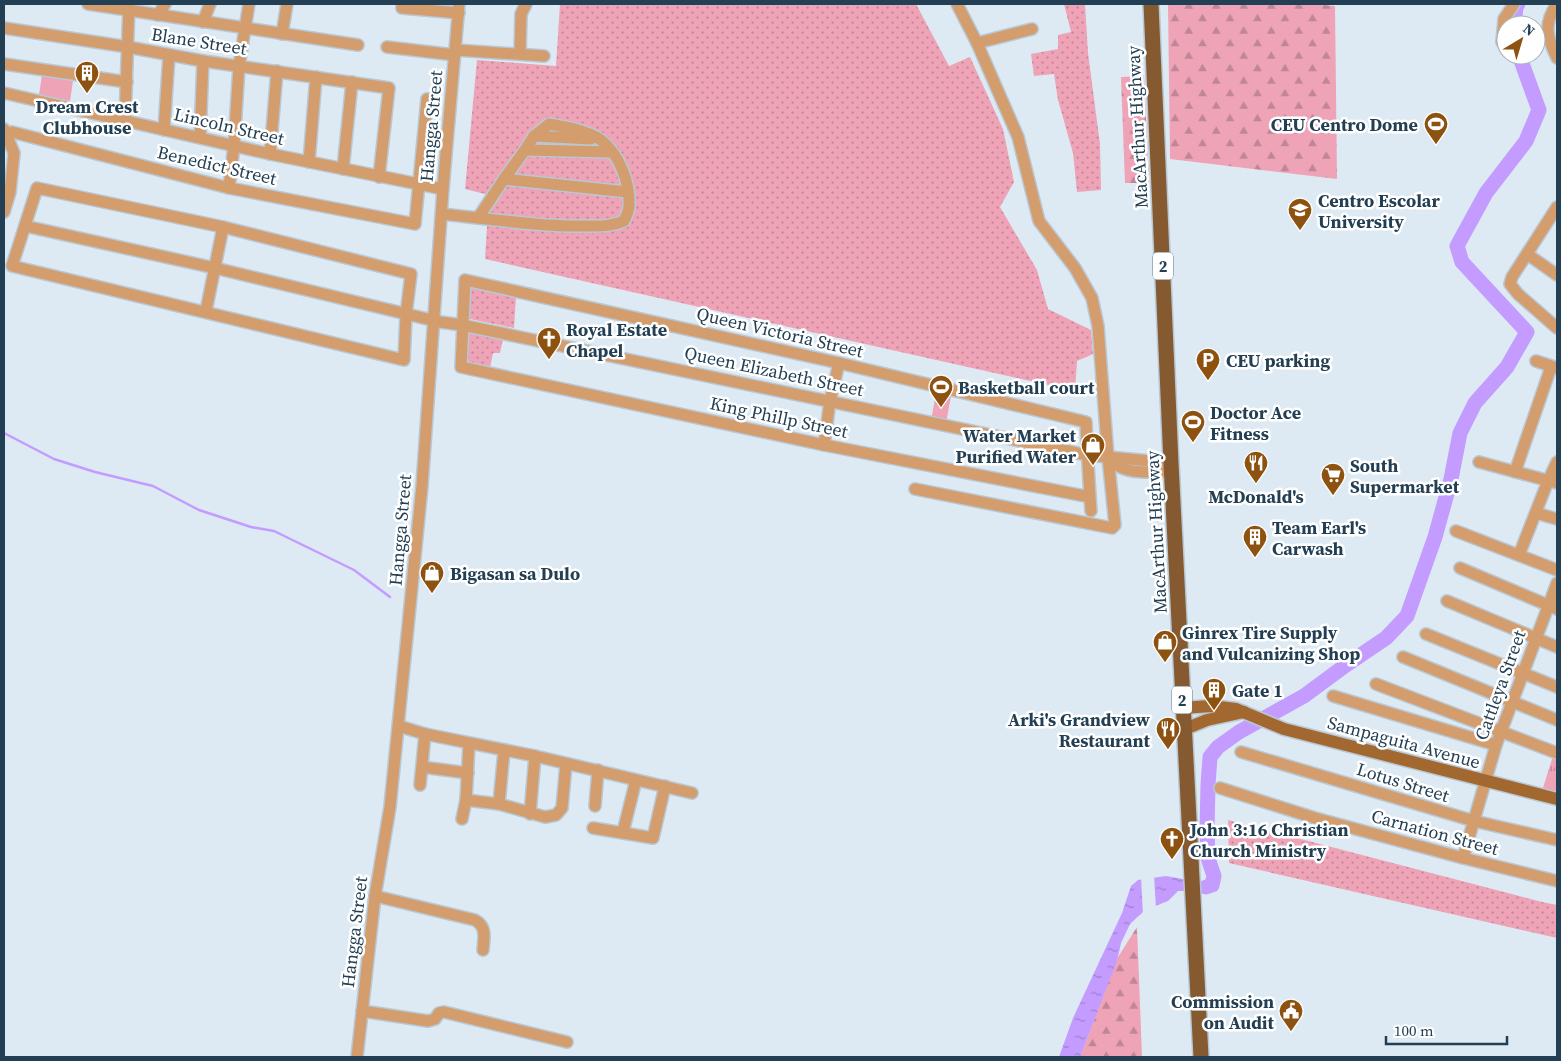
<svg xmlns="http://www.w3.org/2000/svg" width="1561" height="1061" viewBox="0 0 1561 1061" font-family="'Source Serif 4',serif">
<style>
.grass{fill:url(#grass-dots)}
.forest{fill:url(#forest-firs)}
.park{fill:url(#park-tufts)}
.pitch{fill:#eea3b7}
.water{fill:url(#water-ripples)}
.pier{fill:#ddeaf4}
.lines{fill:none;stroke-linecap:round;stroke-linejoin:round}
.stream{stroke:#c49bfe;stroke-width:2.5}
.river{stroke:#c49bfe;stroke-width:15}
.minor-casing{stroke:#b8c8d4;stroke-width:14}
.major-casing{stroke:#b8c8d4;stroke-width:15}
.highway-casing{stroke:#b8c8d4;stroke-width:18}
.minor{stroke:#d49d6d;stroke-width:11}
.major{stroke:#a2682f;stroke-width:12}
.highway{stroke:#865a31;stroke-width:15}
.labels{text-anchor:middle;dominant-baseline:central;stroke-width:5;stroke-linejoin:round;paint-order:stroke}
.shield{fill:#fff;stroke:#647987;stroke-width:1}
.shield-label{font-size:16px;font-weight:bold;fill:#223f54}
.street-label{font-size:18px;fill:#223f54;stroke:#fff}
.poi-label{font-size:18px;font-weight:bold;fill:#223f54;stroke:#fff;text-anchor:start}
</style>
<defs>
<pattern id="grass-dots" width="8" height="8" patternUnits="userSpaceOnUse" patternTransform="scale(1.25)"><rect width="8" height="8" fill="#eea3b7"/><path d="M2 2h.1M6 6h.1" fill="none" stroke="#c08697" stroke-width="1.8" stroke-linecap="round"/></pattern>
<pattern id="forest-firs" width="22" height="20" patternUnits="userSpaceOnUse" patternTransform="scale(1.25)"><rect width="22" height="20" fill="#eea3b7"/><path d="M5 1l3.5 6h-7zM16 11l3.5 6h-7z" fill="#c08697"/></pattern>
<pattern id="park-tufts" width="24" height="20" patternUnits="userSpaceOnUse" patternTransform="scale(1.25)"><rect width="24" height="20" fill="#eea3b7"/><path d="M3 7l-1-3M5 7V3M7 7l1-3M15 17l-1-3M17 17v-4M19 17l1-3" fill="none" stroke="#c08697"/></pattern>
<pattern id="water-ripples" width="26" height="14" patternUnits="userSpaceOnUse" patternTransform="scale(1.25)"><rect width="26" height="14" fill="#c49bfe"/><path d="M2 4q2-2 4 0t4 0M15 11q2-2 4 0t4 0" fill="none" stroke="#9f80d0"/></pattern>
</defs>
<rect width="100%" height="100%" fill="#ddeaf4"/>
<g class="grass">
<polygon points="560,4 916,4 949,66 970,57 1003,129 1014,182 1000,207 1037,270 1048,309 1091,330 1093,354 1077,361 1075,391 485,259 489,195 465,189 477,60 556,66"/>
<polygon points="1064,4 1085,4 1088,53 1100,144 1101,190 1077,192 1073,153 1058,100 1054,74 1034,76 1031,54 1058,49 1058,35 1071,32"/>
<polygon points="469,287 516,296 514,328 465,318"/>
<polygon points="465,332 503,339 500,353 493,353 490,368 464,362"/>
<polygon points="1228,820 1542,902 1557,905 1557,938 1229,863"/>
</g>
<g class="forest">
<polygon points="1168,4 1312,4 1335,6 1337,179 1170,159"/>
<polygon points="1144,76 1149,183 1125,183 1121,77"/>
<polygon points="1137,927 1142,1057 1080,1057 1118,957"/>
</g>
<polygon class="park" points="1553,756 1557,758 1557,794 1542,791"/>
<g class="pitch">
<polygon points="42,75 73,81 70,101 39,95"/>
<polygon points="936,393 951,396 946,423 931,421"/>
</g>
<path class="water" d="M1211,871H1218C1217,879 1215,887 1207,891H1178L1168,901L1145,910L1130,924L1121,943L1117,961L1080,1057H1059L1073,1018L1122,913L1131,886L1138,880L1166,876L1205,883L1210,879Z"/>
<polygon class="pier" points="1154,875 1156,909 1143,915 1141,877"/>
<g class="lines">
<polyline class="stream" points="4,433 54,459 95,472 153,486 199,510 251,527 274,531 354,570 390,597"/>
<g class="river">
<polyline points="1514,25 1516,7 1518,4"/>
<polyline points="1206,887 1212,885 1214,876 1208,858 1207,830 1208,785 1210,757 1218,747 1239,732 1304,696 1346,665 1386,638 1407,616 1435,537 1451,479 1460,433 1475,403 1507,367 1527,332 1462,262 1457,246 1486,193 1526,141 1539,110 1519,55"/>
</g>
<defs>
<g id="minor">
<polyline points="88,4 358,45"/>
<polyline points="402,4 402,8 459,13"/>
<path d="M1557,4C1543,24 1547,37 1557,58"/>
<polyline points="158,15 165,4"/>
<polyline points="203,22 210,4"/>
<polyline points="4,28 128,47 203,61 389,88 379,177"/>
<polyline points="282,34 287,4"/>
<polyline points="1502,42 1504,19 1514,4"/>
<polyline points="977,43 1032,29"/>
<polyline points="387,47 455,55"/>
<polyline points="456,50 544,56"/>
<polyline points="520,54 521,14 526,4"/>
<polyline points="4,64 127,82"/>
<polyline points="4,93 270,154 443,189"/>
<polyline points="125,120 129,4"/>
<polyline points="4,129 14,153 10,192 4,212"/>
<polyline points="164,130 169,55"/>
<polyline points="12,132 229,188 415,224 427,99"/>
<polyline points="534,136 591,139"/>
<polyline points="200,137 203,61"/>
<polyline points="525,150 611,152"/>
<polyline points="270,154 277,71"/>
<polyline points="309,162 316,77"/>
<polyline points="343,169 352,82"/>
<polyline points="504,179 627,192"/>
<polygon points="37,188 223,227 411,274 406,315 404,360 12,266"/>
<polyline points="229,188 234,145 239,66 249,4"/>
<polyline points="1557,207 1512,277 1510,284 1518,294 1557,328"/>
<path d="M442,214C491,219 541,227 590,226C602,226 613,226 624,221C626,217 629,211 629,206C630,183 620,155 601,140C587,130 565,127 549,124L534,136L525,150L504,179L478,218"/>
<polyline points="25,226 215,268 440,322 462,325 1087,455 1171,463"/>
<polyline points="1527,254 1557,275"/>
<polyline points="206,311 223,227"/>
<polyline points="1536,361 1557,368"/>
<polyline points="824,445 830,401 839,363"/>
<path d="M1108,457C1112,461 1116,465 1120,467C1133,474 1157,472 1172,472"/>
<polyline points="1479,462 1557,483"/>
<polyline points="1515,472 1551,367"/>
<polyline points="915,489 1112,528 1115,525 1108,457 1098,326 1092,298 1075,268 1039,221 1018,137 977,43 957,4"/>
<path d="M1090,497L824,445L461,367L465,280L839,363L1086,422C1087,452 1089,481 1091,511"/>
<polyline points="1536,513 1557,519"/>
<polyline points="1456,531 1557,570"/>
<polyline points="1519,555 1548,481 1557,462"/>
<polyline points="1460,568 1557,609"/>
<polyline points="1447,601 1557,647"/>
<polyline points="1426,634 1557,687"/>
<polyline points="1403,657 1557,720"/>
<polyline points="1376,684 1557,753"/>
<polyline points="1333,696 1496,745"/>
<polyline points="399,726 425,734 535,756 692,793"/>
<polyline points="1241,752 1474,821 1557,840"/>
<polyline points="422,767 468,773"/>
<polyline points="420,785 425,734"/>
<polyline points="1220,788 1315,818 1463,858 1557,881"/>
<polyline points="466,800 499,804 545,817 556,815 562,808 566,764"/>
<polyline points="499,804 504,751"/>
<polyline points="595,806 598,770"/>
<polyline points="530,814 535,756"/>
<polyline points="462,819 466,800 469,744"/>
<polyline points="593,828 653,838 665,786"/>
<polyline points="623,832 636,780"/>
<polyline points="1463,858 1496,745 1557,583"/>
<path d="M375,896L475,920C487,927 484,937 483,950"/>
<polyline points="362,1011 428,1021 435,1019 439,1013 444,1012 567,1042"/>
<polyline points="357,1057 375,896 390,807 422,486 443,189 459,4"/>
</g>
<g id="major">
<polyline points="1183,708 1211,706 1236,709 1284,729 1557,799"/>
<polyline points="1185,729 1207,720 1244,712"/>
</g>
<polyline id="highway" points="1151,4 1171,463 1201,1057"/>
</defs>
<use href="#minor" class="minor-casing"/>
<use href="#major" class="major-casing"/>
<use href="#highway" class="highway-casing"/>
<use href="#minor" class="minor"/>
<use href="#major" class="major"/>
<use href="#highway" class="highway"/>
</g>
<defs>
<symbol id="building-pin" viewBox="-11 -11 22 30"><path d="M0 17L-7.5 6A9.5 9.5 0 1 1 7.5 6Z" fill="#8d520f" stroke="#fff"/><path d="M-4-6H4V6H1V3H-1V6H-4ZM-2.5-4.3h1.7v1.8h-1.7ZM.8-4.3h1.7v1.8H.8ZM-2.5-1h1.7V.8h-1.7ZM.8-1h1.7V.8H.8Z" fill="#fff"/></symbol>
<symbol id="stadium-pin" viewBox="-11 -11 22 30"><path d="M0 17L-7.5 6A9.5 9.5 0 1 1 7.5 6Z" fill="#8d520f" stroke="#fff"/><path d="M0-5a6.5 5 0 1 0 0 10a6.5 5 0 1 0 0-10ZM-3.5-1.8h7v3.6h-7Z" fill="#fff"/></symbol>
<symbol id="university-pin" viewBox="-11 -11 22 30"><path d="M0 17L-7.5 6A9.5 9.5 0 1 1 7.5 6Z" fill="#8d520f" stroke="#fff"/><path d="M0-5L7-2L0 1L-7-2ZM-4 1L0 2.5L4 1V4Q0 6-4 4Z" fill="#fff"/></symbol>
<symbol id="church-pin" viewBox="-11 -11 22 30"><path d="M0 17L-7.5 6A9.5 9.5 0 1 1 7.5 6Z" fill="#8d520f" stroke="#fff"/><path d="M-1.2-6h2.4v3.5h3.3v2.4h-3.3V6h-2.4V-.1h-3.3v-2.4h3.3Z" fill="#fff"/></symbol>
<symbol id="parking-pin" viewBox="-11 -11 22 30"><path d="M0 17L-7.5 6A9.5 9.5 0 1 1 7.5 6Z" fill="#8d520f" stroke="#fff"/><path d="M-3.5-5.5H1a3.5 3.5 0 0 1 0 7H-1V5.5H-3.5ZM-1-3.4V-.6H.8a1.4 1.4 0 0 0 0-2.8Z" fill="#fff"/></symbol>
<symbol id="shop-pin" viewBox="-11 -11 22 30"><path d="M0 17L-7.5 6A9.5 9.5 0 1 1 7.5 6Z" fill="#8d520f" stroke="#fff"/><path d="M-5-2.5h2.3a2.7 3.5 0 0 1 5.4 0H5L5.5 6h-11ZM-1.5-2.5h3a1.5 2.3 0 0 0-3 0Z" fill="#fff"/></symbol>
<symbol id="restaurant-pin" viewBox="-11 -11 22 30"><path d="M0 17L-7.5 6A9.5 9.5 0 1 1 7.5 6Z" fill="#8d520f" stroke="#fff"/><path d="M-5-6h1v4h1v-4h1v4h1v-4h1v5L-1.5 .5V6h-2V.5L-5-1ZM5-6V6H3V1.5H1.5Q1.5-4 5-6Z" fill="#fff"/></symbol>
<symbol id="supermarket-pin" viewBox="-11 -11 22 30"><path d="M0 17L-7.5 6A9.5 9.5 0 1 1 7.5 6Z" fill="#8d520f" stroke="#fff"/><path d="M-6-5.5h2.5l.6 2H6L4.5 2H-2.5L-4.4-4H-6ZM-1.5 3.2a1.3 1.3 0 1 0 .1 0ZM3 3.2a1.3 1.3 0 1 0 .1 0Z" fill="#fff"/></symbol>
<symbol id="civic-pin" viewBox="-11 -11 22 30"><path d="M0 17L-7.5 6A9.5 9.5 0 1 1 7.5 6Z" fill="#8d520f" stroke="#fff"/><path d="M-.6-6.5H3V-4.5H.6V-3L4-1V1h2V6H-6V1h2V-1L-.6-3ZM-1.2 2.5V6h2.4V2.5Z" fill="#fff"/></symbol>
</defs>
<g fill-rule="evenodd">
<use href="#building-pin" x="73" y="59" width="28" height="38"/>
<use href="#stadium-pin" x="1422" y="110" width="28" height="38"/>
<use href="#university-pin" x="1286" y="196" width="28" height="38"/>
<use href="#church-pin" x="535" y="325" width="28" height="38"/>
<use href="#parking-pin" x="1194" y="346" width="28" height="38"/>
<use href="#stadium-pin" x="927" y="373" width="28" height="38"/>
<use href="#stadium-pin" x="1179" y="408" width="28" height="38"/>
<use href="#shop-pin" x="1079" y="431" width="28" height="38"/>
<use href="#restaurant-pin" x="1242" y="449" width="28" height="38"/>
<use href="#supermarket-pin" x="1319" y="461" width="28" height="38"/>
<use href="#building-pin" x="1241" y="523" width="28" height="38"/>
<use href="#shop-pin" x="418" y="559" width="28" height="38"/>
<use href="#shop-pin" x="1151" y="628" width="28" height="38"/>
<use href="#building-pin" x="1200" y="676" width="28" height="38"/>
<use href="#restaurant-pin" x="1154" y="715" width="28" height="38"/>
<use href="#church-pin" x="1158" y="825" width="28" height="38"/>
<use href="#civic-pin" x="1277" y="997" width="28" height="38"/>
</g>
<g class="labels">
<g class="shield">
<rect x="1153" y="252.5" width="20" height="27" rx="4"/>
<rect x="1172" y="686.5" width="20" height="27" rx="4"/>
</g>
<g class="shield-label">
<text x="1163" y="266">2</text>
<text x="1182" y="700">2</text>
</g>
<g class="street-label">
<text transform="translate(199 41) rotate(9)">Blane Street</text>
<text transform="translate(229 126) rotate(13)">Lincoln Street</text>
<text transform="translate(431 126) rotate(-85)">Hangga Street</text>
<text transform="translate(1137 127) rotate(-93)">MacArthur Highway</text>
<text transform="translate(217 165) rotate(13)">Benedict Street</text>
<text transform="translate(780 332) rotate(13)">Queen Victoria Street</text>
<text transform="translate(774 371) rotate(12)">Queen Elizabeth Street</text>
<text transform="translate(779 417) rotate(12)">King Phillp Street</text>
<text transform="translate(400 530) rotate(-85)">Hangga Street</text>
<text transform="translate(1156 532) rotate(-93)">MacArthur Highway</text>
<text transform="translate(1500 685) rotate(-70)">Cattleya Street</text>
<text transform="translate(1404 742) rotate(15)">Sampaguita Avenue</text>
<text transform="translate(1403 782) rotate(17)">Lotus Street</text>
<text transform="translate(1435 832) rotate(15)">Carnation Street</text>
<text transform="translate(354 932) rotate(-83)">Hangga Street</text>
</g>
<g class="poi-label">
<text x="87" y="106" text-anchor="middle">Dream Crest<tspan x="87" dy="21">Clubhouse</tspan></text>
<text x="1418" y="124" text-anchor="end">CEU Centro Dome</text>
<text x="1318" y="200">Centro Escolar<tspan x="1318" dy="21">University</tspan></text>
<text x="566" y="329">Royal Estate<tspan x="566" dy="21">Chapel</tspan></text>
<text x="1226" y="360">CEU parking</text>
<text x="958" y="387">Basketball court</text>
<text x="1210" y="412">Doctor Ace<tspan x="1210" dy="21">Fitness</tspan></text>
<text x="1076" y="435" text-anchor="end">Water Market<tspan x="1076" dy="21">Purified Water</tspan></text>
<text x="1350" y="465">South<tspan x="1350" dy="21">Supermarket</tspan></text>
<text x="1256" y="496" text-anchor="middle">McDonald's</text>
<text x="1272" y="527">Team Earl's<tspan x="1272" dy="21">Carwash</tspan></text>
<text x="450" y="573">Bigasan sa Dulo</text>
<text x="1182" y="632">Ginrex Tire Supply<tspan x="1182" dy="21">and Vulcanizing Shop</tspan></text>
<text x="1232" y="690">Gate 1</text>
<text x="1150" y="719" text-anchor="end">Arki's Grandview<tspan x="1150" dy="21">Restaurant</tspan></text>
<text x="1190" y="829">John 3:16 Christian<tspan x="1190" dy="21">Church Ministry</tspan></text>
<text x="1274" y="1001" text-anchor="end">Commission<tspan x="1274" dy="21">on Audit</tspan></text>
</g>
</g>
<rect width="1561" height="1061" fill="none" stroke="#223f54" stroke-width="10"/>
<g transform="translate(1521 40) rotate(38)"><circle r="24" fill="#ffffff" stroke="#a7b2bb"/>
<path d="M0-4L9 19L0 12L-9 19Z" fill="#8d520f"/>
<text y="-8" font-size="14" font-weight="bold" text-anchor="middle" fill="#223f54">N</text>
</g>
<path d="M1386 1036v8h121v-8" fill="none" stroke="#223f54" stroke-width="2.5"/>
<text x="1394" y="1036" font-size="15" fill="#223f54" stroke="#ffffff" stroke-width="4" paint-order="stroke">100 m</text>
</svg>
